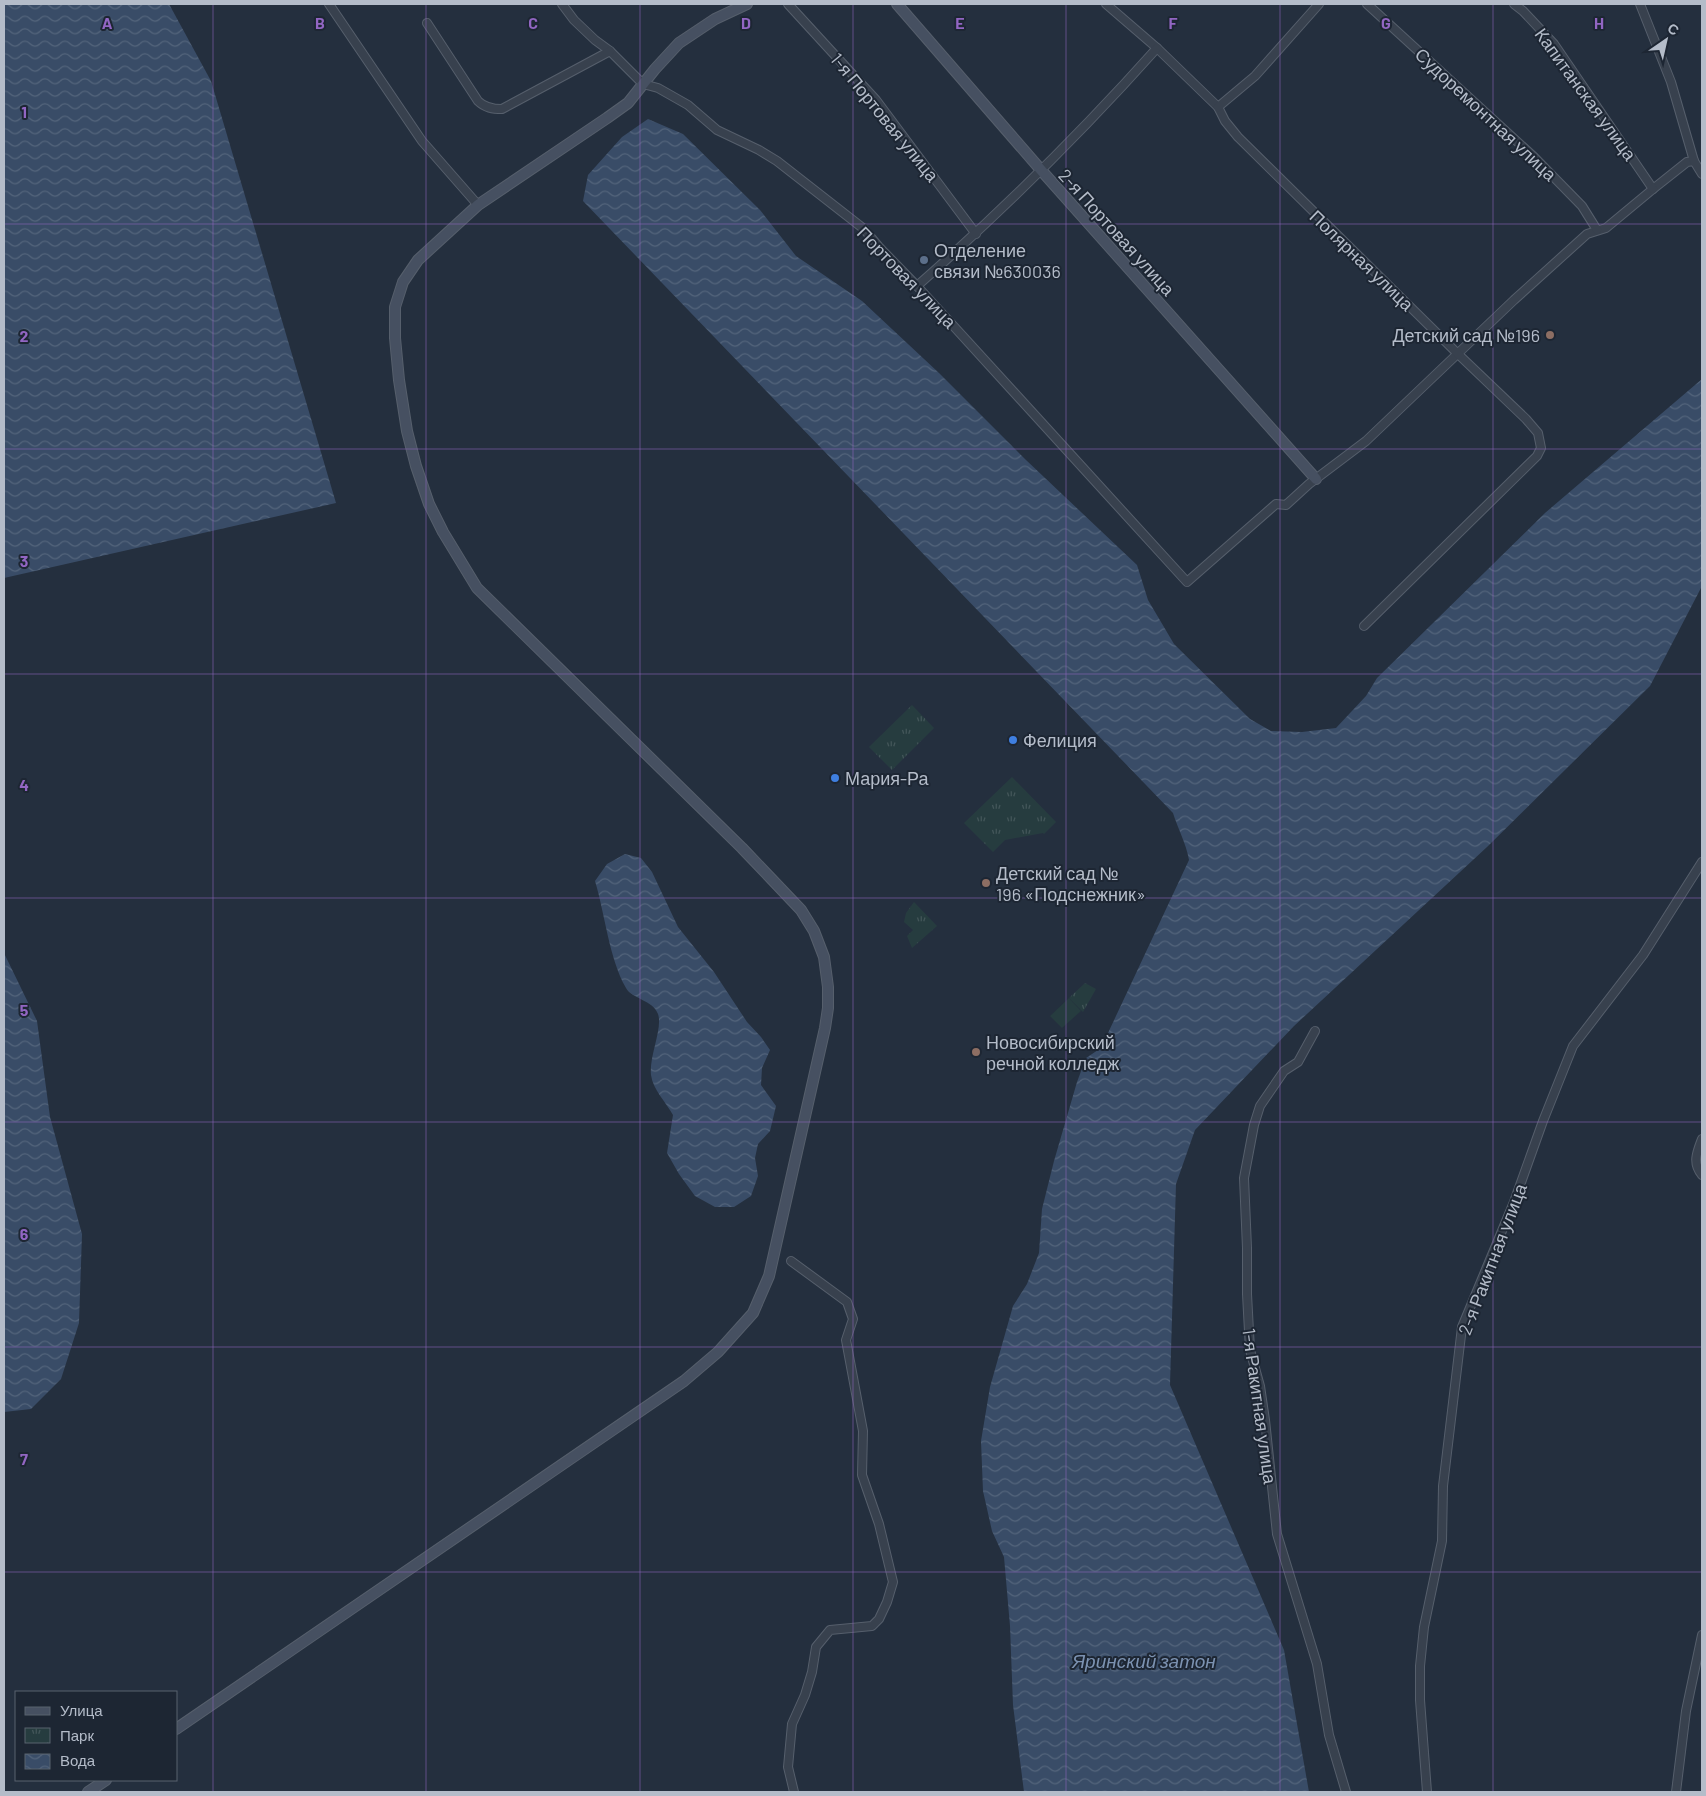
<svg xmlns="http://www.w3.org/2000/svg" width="1706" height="1796" viewBox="0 0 1706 1796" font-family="Barlow,sans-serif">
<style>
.grass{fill:#263c3f}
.park{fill:url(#park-tufts)}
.water{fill:url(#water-waves)}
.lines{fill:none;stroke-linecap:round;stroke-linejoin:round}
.street-casing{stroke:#565f6c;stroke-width:10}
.secondary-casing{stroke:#565f6c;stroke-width:12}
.street{stroke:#38414e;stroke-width:8}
.secondary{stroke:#465061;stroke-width:10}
.grid{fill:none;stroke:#9266c3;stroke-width:1;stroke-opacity:0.55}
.service-dot{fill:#5c6f8a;stroke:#1d2633;stroke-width:2}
.education-dot{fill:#8d6e63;stroke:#1d2633;stroke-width:2}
.shop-dot{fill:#3f7fe0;stroke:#1d2633;stroke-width:2}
.labels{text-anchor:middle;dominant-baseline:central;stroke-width:4;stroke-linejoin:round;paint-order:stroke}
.street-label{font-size:18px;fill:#b4bcc9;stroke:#1d2633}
.poi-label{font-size:18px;fill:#b4bcc9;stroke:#1d2633;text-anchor:start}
.water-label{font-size:19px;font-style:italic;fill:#7c92b1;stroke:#1d2633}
.grid-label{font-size:16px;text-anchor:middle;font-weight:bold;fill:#9266c3;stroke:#1d2633;stroke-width:4;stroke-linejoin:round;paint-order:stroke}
</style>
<defs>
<pattern id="park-tufts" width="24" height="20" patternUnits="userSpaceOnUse" patternTransform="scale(1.25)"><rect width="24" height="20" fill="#263c3f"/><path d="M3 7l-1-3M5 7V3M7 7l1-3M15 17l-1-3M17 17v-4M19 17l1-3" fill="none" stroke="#435659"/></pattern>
<pattern id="water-waves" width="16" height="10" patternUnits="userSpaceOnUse" patternTransform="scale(1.25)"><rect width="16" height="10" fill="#394c67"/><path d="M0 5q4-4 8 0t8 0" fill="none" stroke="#53647b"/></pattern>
</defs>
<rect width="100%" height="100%" fill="#242f3e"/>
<polygon class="grass" points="1069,998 1081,1011 1062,1028 1050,1016"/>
<g class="park">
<polygon points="912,705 934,728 892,770 869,747"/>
<polygon points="1012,777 1056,822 1044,834 1043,833 1005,840 993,852 964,823"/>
<polygon points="914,902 937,926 912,948 907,936 913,930 904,922 906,913"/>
<polygon points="1085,983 1096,989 1083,1012 1069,998"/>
</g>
<g class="water">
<polygon points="4,4 169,4 211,81 336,503 4,578"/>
<path d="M648,119L683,134L760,210L796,256L862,301L939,373L1026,460L1137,565L1148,600L1174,644L1250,719L1271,731L1302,732L1336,728L1366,696L1377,678L1545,513L1702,379V586L1650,686L1487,847L1294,1026L1195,1130L1176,1184L1170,1385L1284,1650L1309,1792H1024L1013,1705L1010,1626L1004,1557L992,1531L983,1491L981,1441L990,1387L1013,1306L1027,1284L1039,1253L1042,1209L1054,1161L1077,1082L1086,1058L1101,1048L1189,860C1186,843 1178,829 1173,813L583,201L588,175L622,137Z"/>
<path d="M625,854L641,858L652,872L678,927L714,972L747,1022L761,1037L770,1050L762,1068L761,1085L776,1106L770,1131L758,1144L755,1158L758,1176L751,1196L734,1207H715L695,1196L679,1174L667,1153L673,1115C666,1102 653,1090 651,1075C649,1056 663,1028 658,1014C653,1000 632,999 626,988C609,958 605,914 595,881L607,864Z"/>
<polygon points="4,953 37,1021 50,1117 82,1234 79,1323 61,1379 31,1409 4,1412"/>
</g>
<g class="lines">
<defs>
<g id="street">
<polyline points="329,4 422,141 478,205"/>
<polyline points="562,4 574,20 595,40 610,51 643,84 658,88 688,105 717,130 759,150 777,161 864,229 879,247 917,286 1187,582 1276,504 1286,505 1309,484 1366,441 1514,300 1587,234 1606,228 1653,189 1687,162 1694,161"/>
<polyline points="788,4 876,100 976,234"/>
<polyline points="1106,4 1157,48 1218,107 1225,121 1238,137 1458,354 1526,419 1538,433 1541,448 1537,456 1364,626"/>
<polyline points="1367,4 1534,157 1582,206 1597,230"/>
<polyline points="1514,4 1523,11 1554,44 1653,189"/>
<polyline points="1640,4 1671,82 1694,161 1702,174"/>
<path d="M427,23L478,101C485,108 493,109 502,109L610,51"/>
<polyline points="1218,107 1255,76 1319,4"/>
<path d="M917,286C1002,211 1082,132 1157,48"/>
<polyline points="1315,1031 1298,1062 1284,1071 1260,1106 1254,1125 1244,1178 1247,1248 1247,1294 1250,1350 1260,1386 1265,1420 1277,1534 1317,1664 1329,1735 1346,1792"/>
<path d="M1702,1139C1697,1152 1692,1163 1702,1175"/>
<polyline points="791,1261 847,1302 853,1319 846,1340 863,1431 862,1475 879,1524 893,1582 887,1602 879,1619 872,1626 830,1630 816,1647 812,1672 805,1695 792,1724 788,1767 794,1792"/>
<polyline points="1427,1792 1420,1700 1420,1666 1424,1627 1442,1541 1443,1486 1462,1327 1514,1202 1543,1121 1573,1046 1643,955 1702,862"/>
<polyline points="1676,1792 1686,1711 1702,1635"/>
</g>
<g id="secondary">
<polyline points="897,4 1041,170 1316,479"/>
<polyline points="176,1729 684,1381 718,1352 753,1313 769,1276 825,1028 828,1008 828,987 824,957 814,931 801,910 742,848 477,588 443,532 429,504 416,466 407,431 399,380 395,338 395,307 403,282 418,260 478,205 607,118 628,103 655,69 679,43 715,19 747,4"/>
<polyline points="88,1792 106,1780"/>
</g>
</defs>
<use href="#street" class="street-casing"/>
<use href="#secondary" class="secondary-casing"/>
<use href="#street" class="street"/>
<use href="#secondary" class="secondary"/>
</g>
<path class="grid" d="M213,4V1792M426,4V1792M640,4V1792M853,4V1792M1066,4V1792M1280,4V1792M1493,4V1792M4,224H1702M4,449H1702M4,674H1702M4,898H1702M4,1122H1702M4,1347H1702M4,1572H1702"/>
<circle class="service-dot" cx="924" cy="260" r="5"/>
<g class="education-dot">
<circle cx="1550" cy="335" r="5"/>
<circle cx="986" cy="883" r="5"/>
<circle cx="976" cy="1052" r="5"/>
</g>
<g class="shop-dot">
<circle cx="1013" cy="740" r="5"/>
<circle cx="835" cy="778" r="5"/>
</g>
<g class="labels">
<g class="street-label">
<text transform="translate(1586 94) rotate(54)">Капитанская улица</text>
<text transform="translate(1486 114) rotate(43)">Судоремонтная улица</text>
<text transform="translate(885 117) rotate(51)">1-я Портовая улица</text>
<text transform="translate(1117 232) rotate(48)">2-я Портовая улица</text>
<text transform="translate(1362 260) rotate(44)">Полярная улица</text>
<text transform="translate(907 277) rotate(46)">Портовая улица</text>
<text transform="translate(1492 1259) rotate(-69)">2-я Ракитная улица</text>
<text transform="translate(1260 1406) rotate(82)">1-я Ракитная улица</text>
</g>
<g class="poi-label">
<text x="934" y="250">Отделение<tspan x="934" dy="21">связи №630036</tspan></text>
<text x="1540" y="335" text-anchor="end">Детский сад №196</text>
<text x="1023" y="740">Фелиция</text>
<text x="845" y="778">Мария-Ра</text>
<text x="996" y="873">Детский сад №<tspan x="996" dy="21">196 «Подснежник»</tspan></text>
<text x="986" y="1042">Новосибирский<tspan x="986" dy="21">речной колледж</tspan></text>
</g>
<g class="water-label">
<text x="1144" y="1660">Яринский затон</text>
</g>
</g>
<g class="grid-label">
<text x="107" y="29">A</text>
<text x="320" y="29">B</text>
<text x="533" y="29">C</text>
<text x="746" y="29">D</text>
<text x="960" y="29">E</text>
<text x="1173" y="29">F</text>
<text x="1386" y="29">G</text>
<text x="1599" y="29">H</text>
<text x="24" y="118">1</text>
<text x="24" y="342">2</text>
<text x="24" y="567">3</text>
<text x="24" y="791">4</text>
<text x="24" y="1016">5</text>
<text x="24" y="1240">6</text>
<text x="24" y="1465">7</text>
</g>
<rect width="1706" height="1796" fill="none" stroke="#b4bcc9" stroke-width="10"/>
<rect x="15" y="1691" width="162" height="90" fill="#1d2633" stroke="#59626f"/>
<rect x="25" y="1707" width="25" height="8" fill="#465061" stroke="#59626f"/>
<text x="60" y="1716" font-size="15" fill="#b4bcc9">Улица</text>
<rect x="25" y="1728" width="25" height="15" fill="url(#park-tufts)" stroke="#59626f"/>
<text x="60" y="1741" font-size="15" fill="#b4bcc9">Парк</text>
<rect x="25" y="1754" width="25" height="15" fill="url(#water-waves)" stroke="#59626f"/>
<text x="60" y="1766" font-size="15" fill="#b4bcc9">Вода</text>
<g transform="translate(1666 40) rotate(34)" stroke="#1d2633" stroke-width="4" paint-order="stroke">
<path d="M0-4L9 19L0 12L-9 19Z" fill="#b4bcc9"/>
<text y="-8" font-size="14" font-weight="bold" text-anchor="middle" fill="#b4bcc9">С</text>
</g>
</svg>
